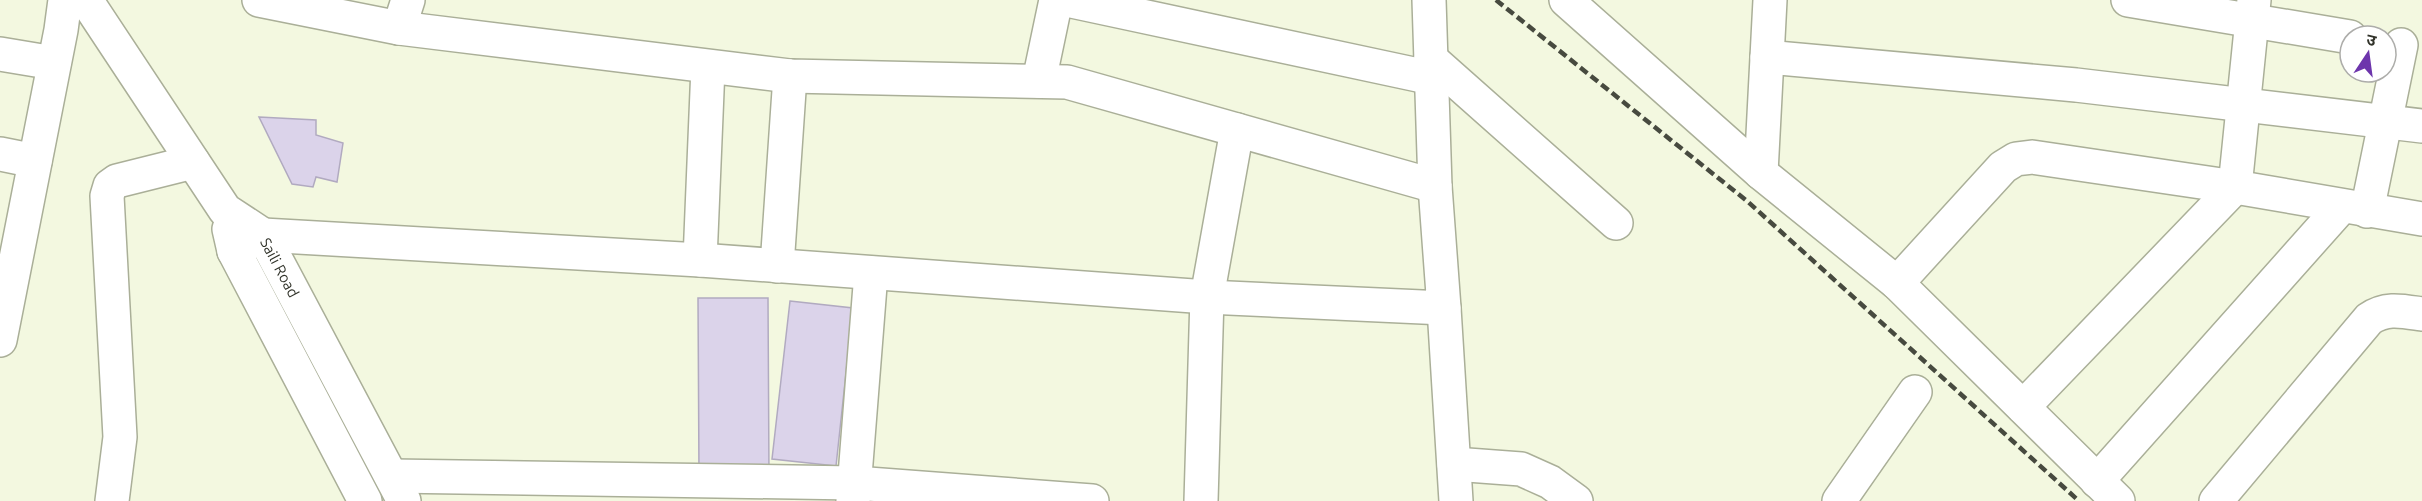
<svg xmlns="http://www.w3.org/2000/svg" width="2422" height="501" viewBox="0 0 2422 501" font-family="Ubuntu,'Noto Sans Devanagari',sans-serif">
<style>
.building{fill:#dbd3ea;stroke:#b1aac0;stroke-width:1.5}
.lines{fill:none;stroke-linecap:round;stroke-linejoin:round}
.minor-casing{stroke:#aaaf98;stroke-width:36}
.minor{stroke:#fff;stroke-width:33}
.rail{stroke:#474a3f;stroke-width:4.5;stroke-dasharray:9 4.5;stroke-linecap:butt}
.labels{text-anchor:middle;dominant-baseline:central;stroke-width:4.5;stroke-linejoin:round;paint-order:stroke}
.street-label{font-size:15px;fill:#31332a;stroke:#fff}
</style>
<rect width="100%" height="100%" fill="#f3f8e0"/>
<g class="building">
<polygon points="259,117 316,120 316,135 343,143 337,182 316,177 313,187 292,184"/>
<polygon points="698,298 768,298 769,477 699,477"/>
<polygon points="790,301 853,308 836,466 772,459"/>
</g>
<g class="lines">
<defs>
<g id="minor">
<path id="s1" d="M86,0L225,210L263,235L404,501"/>
<polyline points="259,0 399,28 790,76 1067,82 1435,186"/>
<polyline points="1067,0 1432,78"/>
<polyline points="1566,0 1761,173 1897,283 2118,501"/>
<polyline points="2128,0 2350,37"/>
<polyline points="399,28 408,0"/>
<polyline points="0,54 54,63"/>
<polyline points="1767,57 2076,85 2422,126"/>
<polyline points="1431,59 1616,223"/>
<polyline points="1039,81 1056,0"/>
<polyline points="0,154 35,161"/>
<polyline points="1761,173 1770,0"/>
<polyline points="2367,211 2401,45"/>
<polyline points="229,229 234,251 365,501"/>
<polyline points="234,251 263,235 700,260 1207,297 1444,308 1435,186 1429,0"/>
<polyline points="700,260 708,67"/>
<polyline points="777,266 790,76"/>
<polyline points="1897,283 2003,167 2016,159 2032,157 2235,187 2422,219"/>
<polyline points="1444,308 1456,501"/>
<polyline points="0,340 61,30 65,0"/>
<polyline points="2023,407 2235,187 2254,0"/>
<polyline points="1454,464 1521,469 1550,482 1576,501"/>
<polyline points="392,476 855,483 1092,501"/>
<polyline points="2097,481 2342,206"/>
<polyline points="112,501 120,437 107,196 110,186 117,181 193,162"/>
<polyline points="853,501 871,273"/>
<polyline points="1201,501 1207,297 1237,130"/>
<polyline points="1839,501 1915,392"/>
<path d="M2216,501L2369,319C2386,307 2402,311 2422,314"/>
</g>
</defs>
<use href="#minor" class="minor-casing"/>
<use href="#minor" class="minor"/>
<polyline class="rail" points="1496,0 1747,201 2079,501"/>
</g>
<g class="labels">
<g class="street-label">
<text stroke="none"><textPath href="#s1" startOffset="334">Saili Road</textPath></text>
</g>
</g>
<g transform="translate(2368 54) rotate(13)"><circle r="28" fill="#ffffff" stroke="#adadaa" stroke-width="1.5"/>
<path d="M0-4.5L10 22L0 15L-10 22Z" fill="#6d35ac"/>
<text y="-9" font-size="16" font-weight="bold" text-anchor="middle" fill="#31332a">उ</text>
</g>
</svg>
